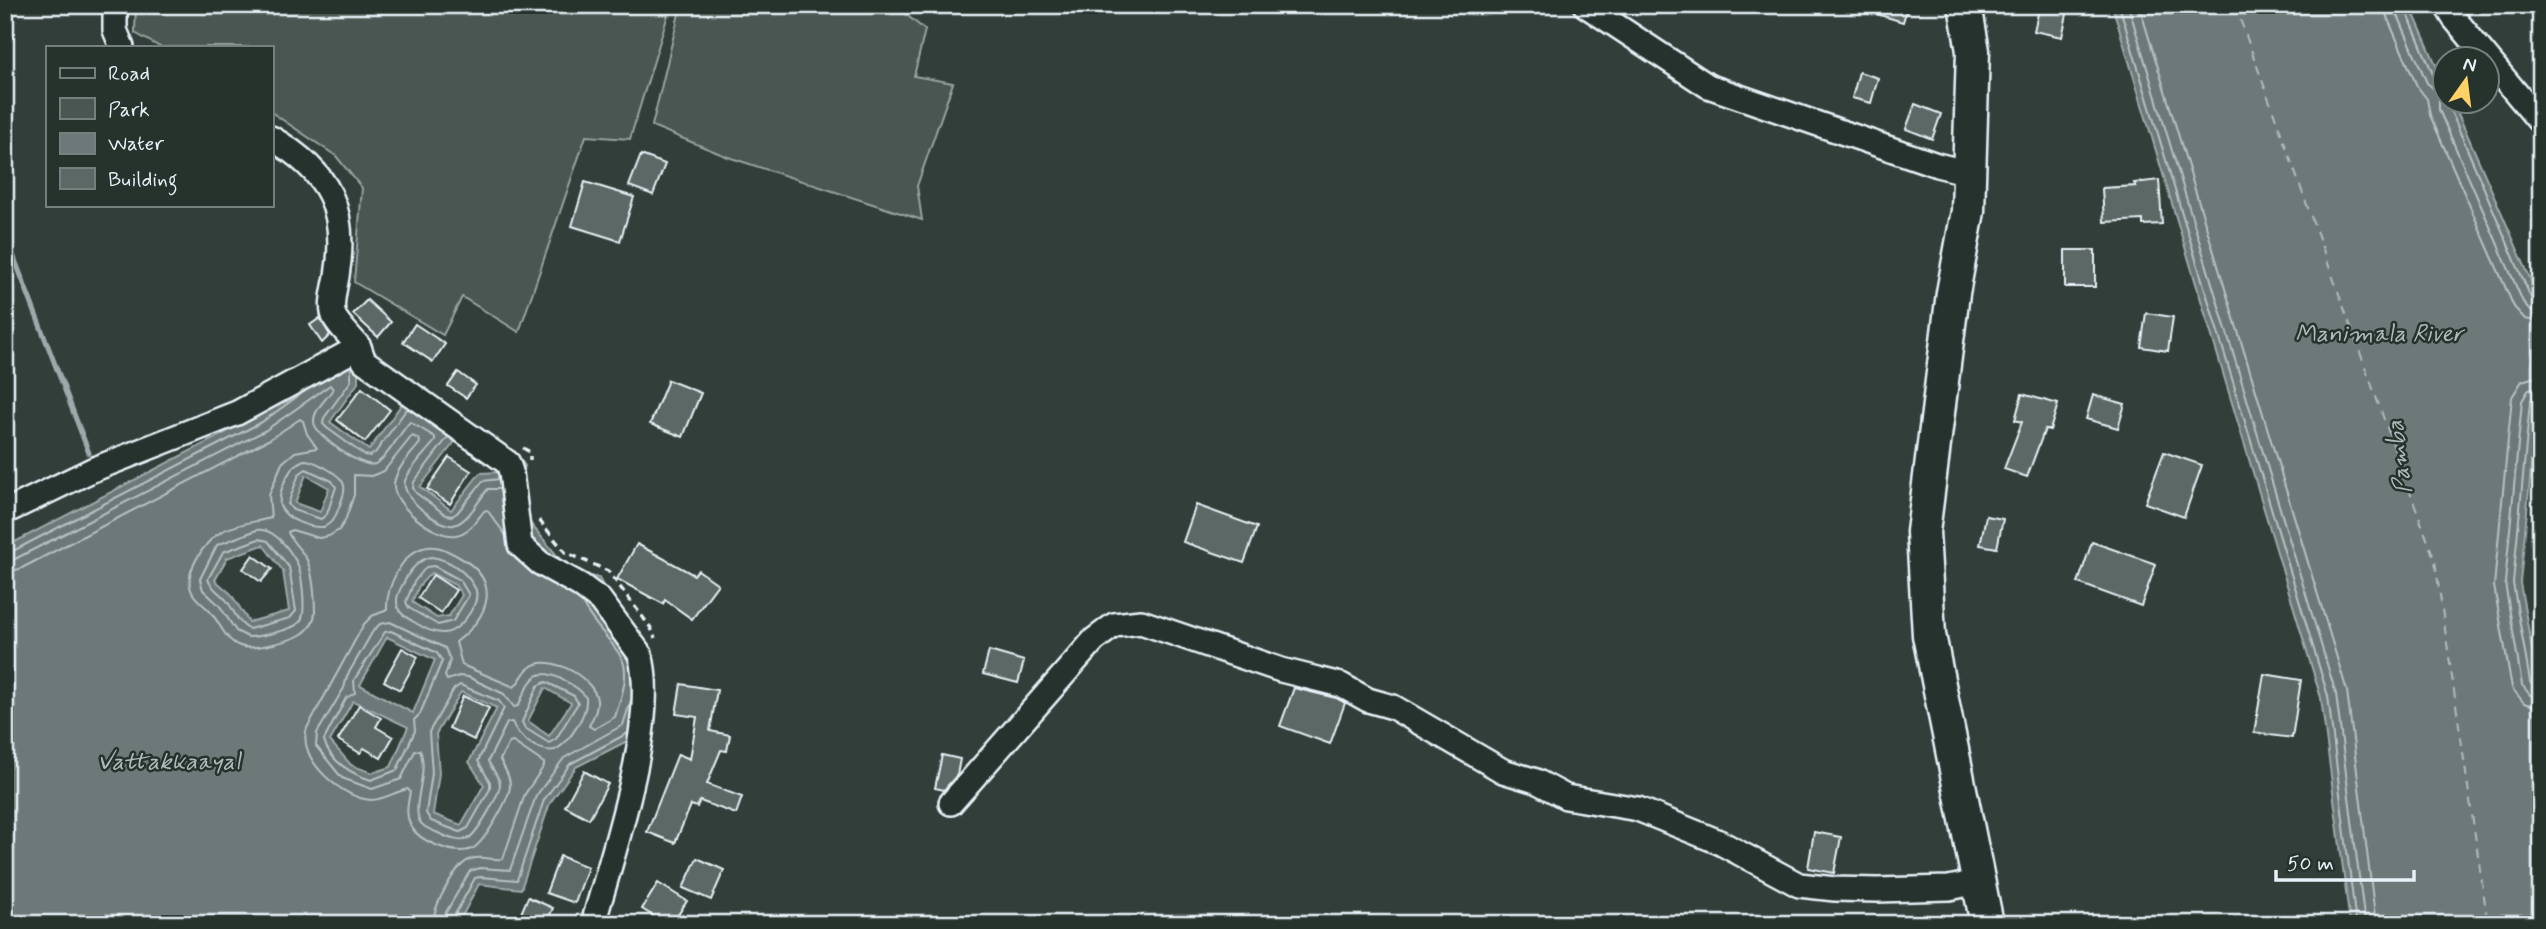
<svg xmlns="http://www.w3.org/2000/svg" width="2546" height="929" viewBox="0 0 2546 929" font-family="Mynerve,sans-serif">
<style>
.green{fill:#495651;stroke:#98a4a4;stroke-width:2}
.water{fill:#6d7978;stroke:#9ea9ab;stroke-width:2;fill-rule:evenodd}
.lines{fill:none;stroke-linecap:round;stroke-linejoin:round}
.shore{stroke:#b7c1c5;stroke-width:2}
.stream{stroke:#9ea9ab;stroke-width:5}
.ferry{stroke:#b1bbbe;stroke-width:2;stroke-dasharray:9 7;stroke-linecap:butt}
.building{fill:#5c6865;stroke:#e8f1f8;stroke-width:2}
.minor-casing{stroke:#e8f1f8;stroke-width:28}
.secondary-casing{stroke:#e8f1f8;stroke-width:37}
.path{stroke:#e8f1f8;stroke-width:3.5;stroke-dasharray:7 5;stroke-linecap:butt}
.minor{stroke:#26332d;stroke-width:23}
.secondary{stroke:#26332d;stroke-width:32}
.labels{text-anchor:middle;dominant-baseline:central;stroke-width:5;stroke-linejoin:round;paint-order:stroke}
.water-label{font-size:24px;font-style:italic;fill:#b1bbbe;stroke:#26332d}
</style>
<rect width="100%" height="100%" fill="#323e39"/>
<filter id="ink" filterUnits="userSpaceOnUse"><feTurbulence type="fractalNoise" baseFrequency=".0143" numOctaves="2"/><feDisplacementMap in="SourceGraphic" scale="14" xChannelSelector="R" yChannelSelector="G"/><feConvolveMatrix kernelMatrix="1 2 1 2 8 2 1 2 1" color-interpolation-filters="sRGB"/></filter>
<g filter="url(#ink)">
<g class="green">
<polygon points="136,5 671,5 630,139 586,136 519,332 462,297 443,335 354,282 362,188 336,156 271,112 271,47 160,47 135,33"/>
<polygon points="681,5 727,9 730,5 899,5 898,8 925,30 914,76 953,83 917,186 922,220 728,157 652,126"/>
</g>
<g class="water">
<polygon points="2112,5 2410,5 2444,83 2444,102 2453,102 2541,303 2541,366 2520,583 2541,700 2541,924 2350,924 2321,698"/>
<path d="M346,354L358,363V383L330,422L369,450L406,398L460,435L420,487L451,510L480,473L502,472L515,452L525,466L514,504L569,570L599,578L613,606L649,649L637,736L576,767L550,803L521,889L479,884L458,924H5V547L258,416ZM306,475L329,488L320,512L295,503ZM263,545L283,571L289,611L249,622L231,594L215,580L227,558ZM431,573L455,585L462,595L449,616L437,618L412,602L419,586ZM387,637L435,660L413,713L360,685ZM545,688L571,703L549,736L528,721ZM461,692L497,708L469,762L484,785L461,825L433,814L439,773L436,734ZM353,701L408,727L391,767L372,773L351,765L330,741Z"/>
</g>
<g class="lines">
<g class="shore">
<polyline points="2119,5 2328,696 2356,924"/>
<polyline points="2128,5 2336,694 2365,924"/>
<polyline points="2139,5 2347,691 2376,924"/>
<polyline points="2385,5 2387,17 2417,86 2427,99 2430,115 2514,307 2525,319 2541,322"/>
<polyline points="2396,5 2397,13 2427,83 2439,93 2439,110 2523,302 2530,310 2541,312"/>
<polyline points="2404,5 2435,79 2439,83 2444,83"/>
<polyline points="2447,102 2531,298 2535,302 2541,303"/>
<polyline points="351,366 351,381 324,418 323,424 327,428 364,455 370,456 375,453 406,410 410,409"/>
<polyline points="2541,375 2522,381 2512,397 2494,586 2512,688 2524,703 2541,708"/>
<polyline points="2541,386 2529,389 2522,401 2505,583 2522,685 2530,695 2541,697"/>
<polyline points="2541,395 2534,396 2530,402 2513,583 2530,682 2534,687 2541,688"/>
<polyline points="448,437 414,482 413,488 416,493 446,515 452,516 457,513 483,481 499,479"/>
<path d="M304,460C313,460 318,464 326,468C349,481 347,487 338,510C335,518 332,523 324,527C309,528 286,520 280,506C278,491 289,465 304,460Z"/>
<polygon points="306,469 332,481 336,487 327,514 321,519 293,510 288,504 299,474"/>
<path d="M257,530C274,528 289,549 297,563C302,573 307,614 300,622C293,630 259,637 248,637L236,631L219,605L203,590L200,579L217,545Z"/>
<path d="M259,539L268,541L289,567L296,611L290,618L249,629C238,624 234,610 227,601C221,593 211,589 208,579L223,552Z"/>
<polyline points="5,552 11,552 262,422 305,391"/>
<path d="M431,557C450,559 468,573 476,590C478,600 474,606 469,614C452,639 437,637 414,622C406,617 397,613 397,602C396,595 401,588 404,582C409,571 419,559 431,557Z"/>
<path d="M5,561L15,559L266,430L330,385L333,389C327,399 313,410 314,422C315,436 362,469 375,464C387,459 400,432 410,422L435,437V441C426,453 410,467 405,481C400,497 440,528 454,525C468,522 479,499 488,489H500"/>
<polygon points="434,566 460,580 469,595 453,621 438,625 409,608 406,602 414,582 426,567"/>
<path d="M5,572L20,569L270,439L300,419L303,421L307,434L317,448L295,452L282,463L269,495L271,518C237,526 215,524 196,560C191,569 187,579 191,590C195,601 206,605 212,614C221,625 226,641 240,646C252,651 291,641 302,634C310,629 315,620 315,611C315,597 313,571 306,558C301,549 291,542 288,532L292,530L319,538L329,536L339,530L345,521L354,495V475L371,476L384,471L412,436L419,439L420,443C411,455 396,468 394,484C392,505 436,539 456,535C469,533 476,521 484,511L487,510L505,534"/>
<path d="M390,622L445,648L450,660L445,676L447,680L459,676L468,677L504,694L514,707L518,706C530,682 534,664 563,680C572,685 581,689 586,698C588,714 569,743 555,750C538,753 518,737 512,722L507,723L488,761C491,768 499,776 500,784C500,794 476,836 467,839C457,843 445,836 436,832C429,829 422,827 419,820C412,802 429,773 420,750L415,751L401,779L372,789L342,778L316,746L317,733L344,688L347,676L373,631L380,624Z"/>
<path d="M385,632L391,631L437,653L442,661L420,714L414,720L415,731L397,770L371,780C352,774 329,761 324,740L346,698L355,693L354,680Z"/>
<polygon points="546,682 574,696 578,703 556,739 549,743 525,728 522,722 538,686"/>
<polygon points="460,685 499,701 504,708 478,761 490,782 490,789 468,828 460,832 431,821 426,813 432,773 429,732 454,689"/>
<path d="M433,924C433,907 455,864 471,859C482,855 493,861 503,859L525,794L544,766V763L513,742L509,743L500,760C504,768 510,775 510,785C510,799 484,843 472,849C454,856 417,841 410,824C405,814 408,803 410,792L408,789C396,791 384,800 371,800C342,798 296,759 307,728L364,624L372,616L387,610C386,588 402,550 428,547C440,545 449,552 459,557C503,581 489,617 456,642L462,665L514,687C522,680 524,668 536,664C556,657 594,679 597,700C598,710 593,717 589,726L594,729L615,717C620,700 631,674 621,657C610,638 593,625 582,603"/>
<polyline points="443,924 445,914 470,871 480,868 510,870 536,796 564,758 623,725 631,700"/>
<polyline points="452,924 453,918 475,878 480,877 517,880 544,800 570,764 628,733"/>
</g>
<polyline class="stream" points="5,234 89,453"/>
<polyline class="ferry" points="2235,5 2435,561 2488,924"/>
</g>
<g class="building">
<polygon points="1860,5 1908,5 1903,22 1860,9"/>
<polygon points="2040,5 2069,5 2062,37 2034,31"/>
<polygon points="1859,72 1878,78 1871,103 1852,98"/>
<polygon points="1915,104 1941,114 1932,139 1906,129"/>
<polygon points="641,155 665,164 653,195 629,186"/>
<polygon points="2159,180 2162,224 2143,225 2143,220 2104,222 2102,188 2136,186 2134,183"/>
<polygon points="585,182 634,197 620,241 572,226"/>
<rect x="2065" y="250" width="30" height="37"/>
<polygon points="367,300 391,322 378,337 353,314"/>
<polygon points="2146,313 2173,317 2168,351 2141,347"/>
<polygon points="320,318 330,335 322,343 310,325"/>
<polygon points="415,324 445,344 433,362 403,342"/>
<polygon points="458,372 476,385 466,398 448,386"/>
<polygon points="668,380 701,393 683,437 650,424"/>
<polygon points="362,388 390,410 365,442 337,420"/>
<polygon points="2022,394 2058,404 2050,430 2045,429 2027,477 2004,469 2022,422 2015,420"/>
<polygon points="2093,395 2125,404 2118,428 2086,419"/>
<polygon points="2164,452 2202,465 2184,517 2145,503"/>
<polygon points="449,457 471,471 450,504 427,489"/>
<polygon points="1196,505 1257,527 1244,563 1183,542"/>
<polygon points="1986,516 2003,519 1997,548 1980,545"/>
<polygon points="2092,542 2156,564 2141,606 2078,583"/>
<polygon points="637,544 694,575 698,570 718,584 692,619 665,600 663,604 617,579"/>
<polygon points="253,555 272,569 261,582 243,569"/>
<polygon points="433,575 456,590 441,613 418,598"/>
<polygon points="402,648 418,657 400,690 384,681"/>
<polygon points="989,651 1024,661 1018,683 983,674"/>
<polygon points="2264,674 2301,680 2292,738 2254,733"/>
<polygon points="681,684 717,690 710,731 730,735 727,751 721,750 707,784 742,797 736,814 700,801 697,807 691,805 675,843 647,832 678,754 690,759 697,717 676,714"/>
<polygon points="1294,688 1336,698 1345,703 1330,744 1280,726"/>
<polygon points="463,696 489,708 474,740 449,728"/>
<polygon points="359,705 381,718 376,727 393,737 381,758 364,748 360,753 338,740"/>
<polygon points="942,755 960,759 957,775 944,790 935,788"/>
<polygon points="584,771 608,784 589,819 565,806"/>
<polygon points="1814,832 1841,837 1834,873 1808,868"/>
<polygon points="560,856 588,867 575,903 546,893"/>
<polygon points="697,858 724,870 711,900 683,888"/>
<polygon points="658,883 687,901 672,924 666,924 642,909"/>
<polygon points="528,897 553,908 546,924 533,924 519,918"/>
</g>
<g class="lines">
<defs>
<g id="minor">
<polyline points="115,5 115,30 122,47"/>
<polyline points="1585,5 1708,86 1937,165 1969,173"/>
<polyline points="2446,5 2454,18 2541,123"/>
<path d="M271,138C330,172 348,210 337,276C335,289 329,307 335,318C341,328 352,338 359,347"/>
<path d="M5,512L92,470L237,413L359,347L364,361L508,463L511,472L520,545L540,563L580,585L600,600L640,654C659,719 612,856 593,924"/>
<polyline points="951,803 1094,640 1114,625 1141,622 1281,670 1341,685 1368,700 1393,707 1503,771 1536,781 1566,797 1638,809 1719,842 1799,885 1835,889 1877,890 1949,888 1978,882"/>
</g>
<polyline id="secondary" points="1965,5 1973,51 1968,211 1953,293 1923,532 1929,635 1987,924"/>
</defs>
<use href="#minor" class="minor-casing"/>
<use href="#secondary" class="secondary-casing"/>
<g class="path">
<polyline points="523,448 530,452 530,461"/>
<polyline points="539,520 565,552 608,571 651,628 655,638"/>
</g>
<use href="#minor" class="minor"/>
<use href="#secondary" class="secondary"/>
</g>
</g>
<g class="labels">
<g class="water-label">
<text x="2379" y="334">Manimala River</text>
<text transform="translate(2400 457) rotate(-97)">Pamba</text>
<text x="169" y="762">Vattakkaayal</text>
</g>
</g>
<rect width="2546" height="929" fill="none" stroke="#26332d" stroke-width="28"/>
<rect x="14" y="14" width="2518" height="901" fill="none" stroke="#e8f1f8" stroke-width="2.5" filter="url(#ink)"/>
<rect x="46" y="46" width="228" height="161" fill="#26332d" stroke="#747f7e" stroke-width="2"/>
<rect x="60" y="68" width="35" height="10" fill="#26332d" stroke="#747f7e" stroke-width="2"/>
<text x="108" y="80" font-size="21" fill="#e8f1f8">Road</text>
<rect x="60" y="98" width="35" height="21" fill="#495651" stroke="#747f7e" stroke-width="2"/>
<text x="108" y="116" font-size="21" fill="#e8f1f8">Park</text>
<rect x="60" y="133" width="35" height="21" fill="#6d7978" stroke="#747f7e" stroke-width="2"/>
<text x="108" y="150" font-size="21" fill="#e8f1f8">Water</text>
<rect x="60" y="168" width="35" height="21" fill="#5c6865" stroke="#747f7e" stroke-width="2"/>
<text x="108" y="186" font-size="21" fill="#e8f1f8">Building</text>
<g transform="translate(2466 80) rotate(14)"><circle r="33" fill="#26332d" stroke="#747f7e" stroke-width="2"/>
<path d="M0-5L12 26L0 18L-12 26Z" fill="#ffd166"/>
<text y="-10" font-size="19" font-weight="bold" text-anchor="middle" fill="#e8f1f8">N</text>
</g>
<path d="M2276 870v10h138v-10" fill="none" stroke="#e8f1f8" stroke-width="3.5"/>
<text x="2287" y="870" font-size="21" fill="#e8f1f8" stroke="#26332d" stroke-width="5" paint-order="stroke">50 m</text>
</svg>
